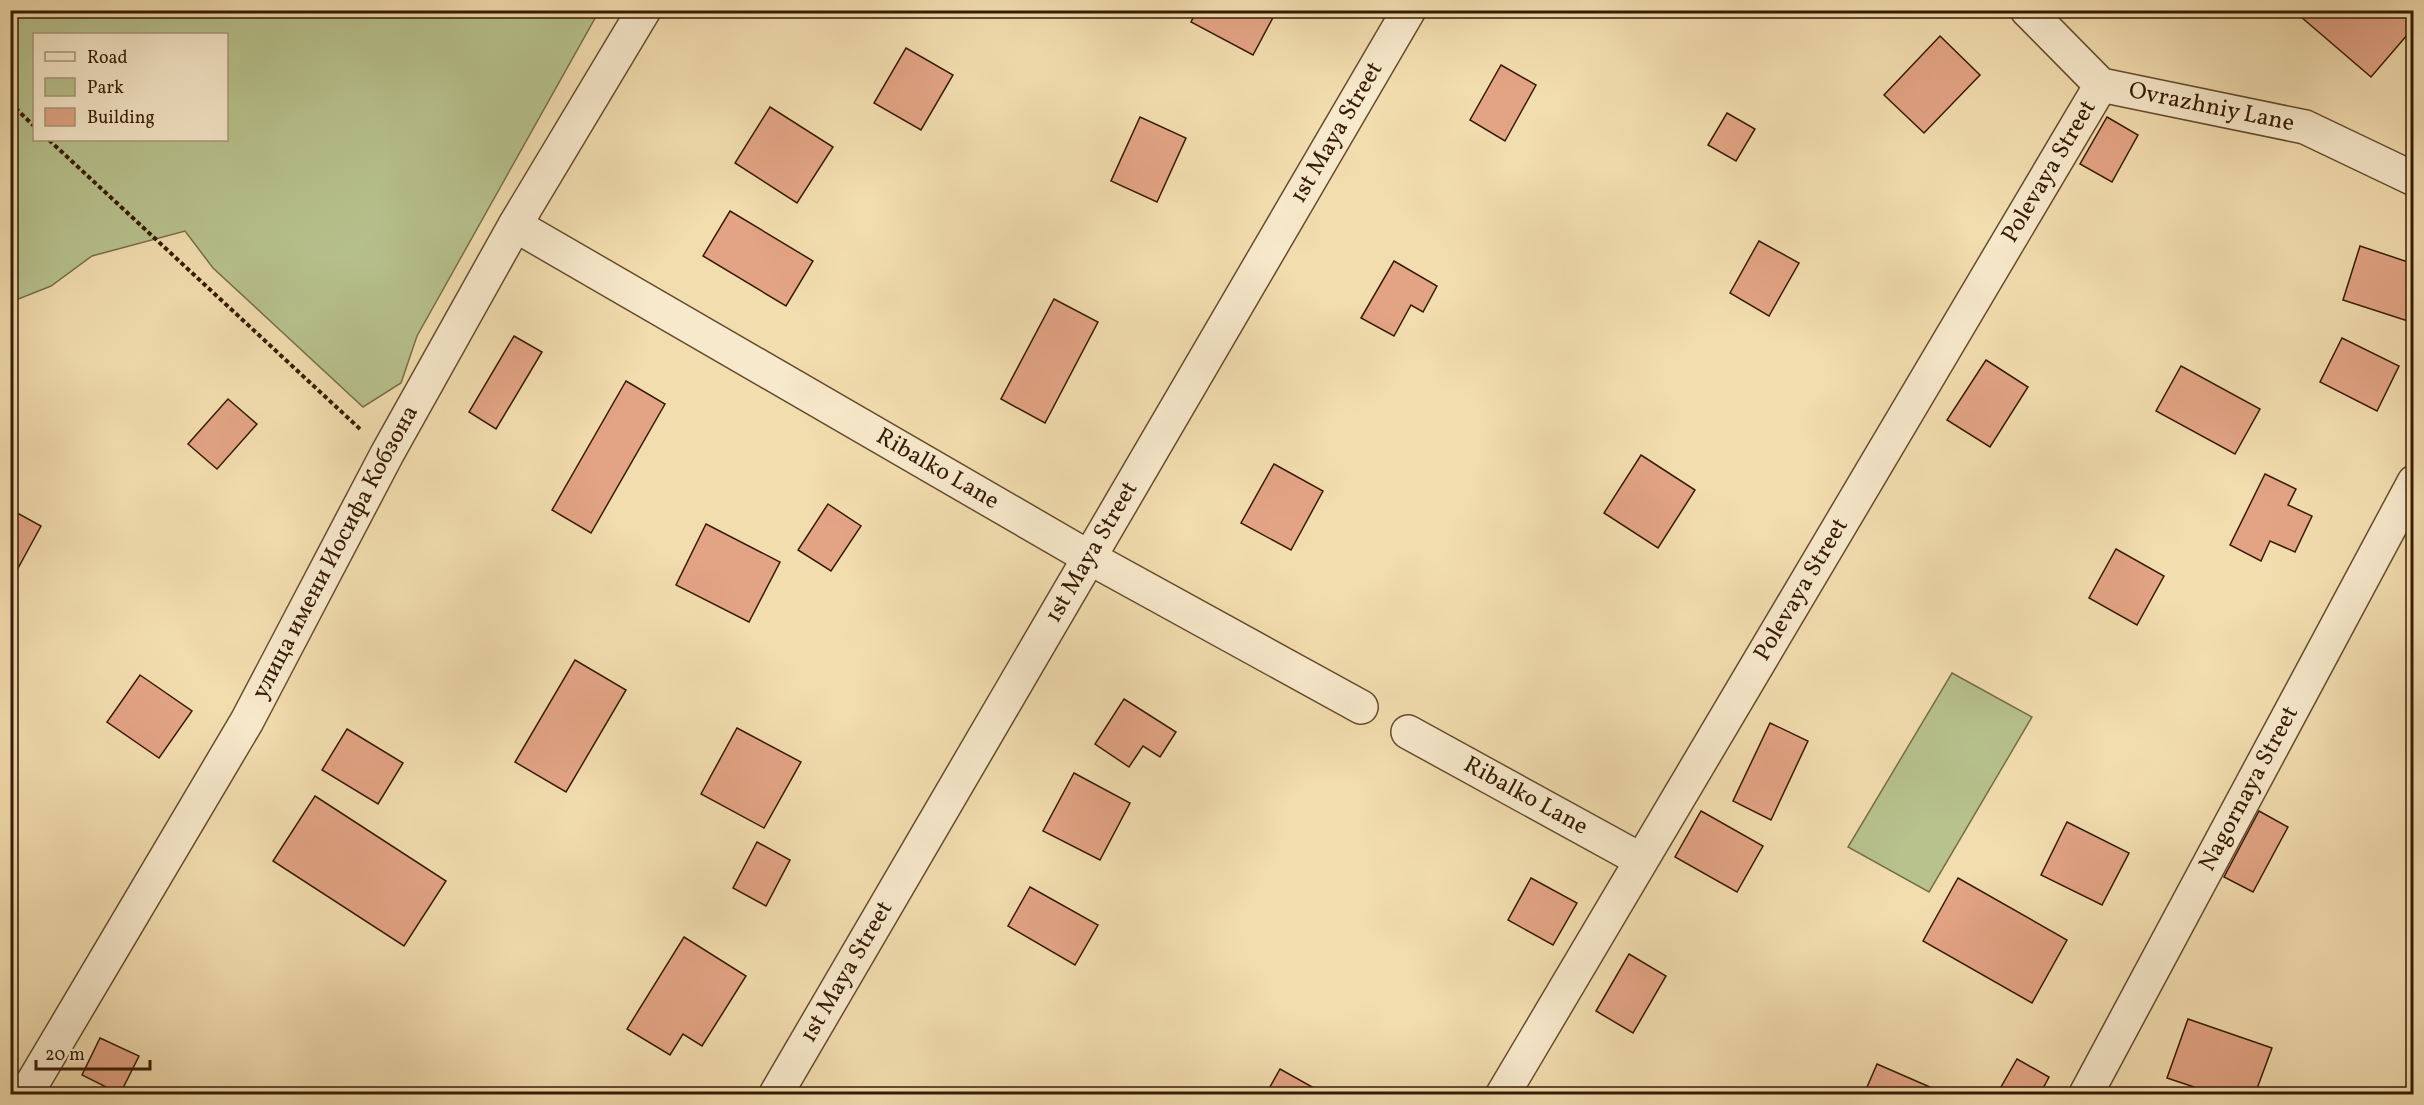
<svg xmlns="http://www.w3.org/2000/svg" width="2424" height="1105" viewBox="0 0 2424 1105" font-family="Vollkorn,serif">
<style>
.green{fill:#b7c28d;stroke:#776e48;stroke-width:1.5;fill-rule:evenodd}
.building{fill:#e3a485;stroke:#371b03;stroke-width:1.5}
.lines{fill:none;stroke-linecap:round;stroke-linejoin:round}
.minor-casing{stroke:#664c2e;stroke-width:36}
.path{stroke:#371b03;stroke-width:4;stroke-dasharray:4.5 3;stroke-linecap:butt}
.minor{stroke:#f7e9cb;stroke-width:33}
.labels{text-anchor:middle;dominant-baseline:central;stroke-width:6;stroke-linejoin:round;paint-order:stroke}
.street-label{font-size:24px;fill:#371b03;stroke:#f7e9cb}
</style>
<rect width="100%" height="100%" fill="#f2ddaf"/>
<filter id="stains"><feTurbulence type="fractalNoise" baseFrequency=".00333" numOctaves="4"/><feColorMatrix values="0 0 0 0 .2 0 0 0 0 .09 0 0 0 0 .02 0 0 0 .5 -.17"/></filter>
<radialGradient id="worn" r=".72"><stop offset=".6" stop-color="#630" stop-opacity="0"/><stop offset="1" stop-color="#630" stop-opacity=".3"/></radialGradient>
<g class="green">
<path d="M11,10H599V11L417,336L401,383L363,407L213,268L185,231L92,256L51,286L11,302ZM34,34H226V140H34Z"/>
<polygon points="1952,673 2032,717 1929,892 1848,847"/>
</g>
<g class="building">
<polygon points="1197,10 1277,10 1253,55 1191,22"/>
<polygon points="2293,10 2414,10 2414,27 2371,77"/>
<polygon points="1940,36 1980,75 1924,133 1884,95"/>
<polygon points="906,48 953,75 921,130 874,103"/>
<polygon points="1501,65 1536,85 1505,141 1470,120"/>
<polygon points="770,107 833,147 797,203 735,163"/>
<polygon points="1727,113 1755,129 1736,161 1708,145"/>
<polygon points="1140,117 1186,138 1157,202 1111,181"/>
<polygon points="2107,117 2138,135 2112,182 2080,164"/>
<polygon points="730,211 813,261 786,306 703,256"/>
<polygon points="1759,241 1799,263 1769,316 1730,293"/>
<polygon points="2360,246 2414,264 2414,323 2343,300"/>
<polygon points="1394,261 1437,286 1423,312 1411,305 1394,336 1361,318"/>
<polygon points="1054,299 1098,322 1045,423 1001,399"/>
<polygon points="514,336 542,352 496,429 469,412"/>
<polygon points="2342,338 2399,366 2377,411 2320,382"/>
<polygon points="1986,360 2028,387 1990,447 1947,420"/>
<polygon points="2181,366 2260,409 2235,454 2156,411"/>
<polygon points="626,381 665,404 591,533 552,510"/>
<polygon points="228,399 257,424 217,469 188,444"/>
<polygon points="1641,455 1695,490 1658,548 1604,513"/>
<polygon points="1274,464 1323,491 1291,550 1241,523"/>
<polygon points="2265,474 2296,489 2288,505 2312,516 2295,552 2270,541 2261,561 2230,545"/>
<polygon points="828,504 861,526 831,571 798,550"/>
<polygon points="10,509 41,526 11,581 10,581"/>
<polygon points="706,524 780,562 749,622 676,585"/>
<polygon points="2116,549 2164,576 2137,625 2089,598"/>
<polygon points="575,660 626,690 566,792 515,762"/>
<polygon points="140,675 192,711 159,758 107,722"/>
<polygon points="1124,699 1176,732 1160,757 1143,746 1129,767 1095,744"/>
<polygon points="1770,723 1808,741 1771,820 1733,801"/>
<polygon points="737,728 801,762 764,828 701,794"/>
<polygon points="347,729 403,763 378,804 322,770"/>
<polygon points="1074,773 1130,803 1100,860 1043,831"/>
<polygon points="315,796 446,881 404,946 273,861"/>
<polygon points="1701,811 1763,846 1737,892 1675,857"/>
<polygon points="2259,811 2288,827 2253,892 2224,877"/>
<polygon points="2067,822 2129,853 2102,905 2041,875"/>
<polygon points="757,842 790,860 766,906 733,888"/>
<polygon points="1531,878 1577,903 1553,945 1508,920"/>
<polygon points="1958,878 2067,940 2032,1003 1923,941"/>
<polygon points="1030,887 1098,925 1075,965 1008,926"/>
<polygon points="684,937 746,976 702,1046 683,1034 670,1055 627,1029"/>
<polygon points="1629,954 1666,976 1633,1033 1596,1011"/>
<polygon points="2188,1019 2272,1048 2255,1094 2215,1094 2167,1078"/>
<polygon points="100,1038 139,1056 120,1094 82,1075"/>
<polygon points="2017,1059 2049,1077 2040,1094 1997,1094"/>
<polygon points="1877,1064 1946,1094 1864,1094"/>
<polygon points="1280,1069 1314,1088 1310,1094 1266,1094"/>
</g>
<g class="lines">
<defs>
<g id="minor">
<path id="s1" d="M2027,10L2101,85L2305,127L2414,179"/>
<path id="s2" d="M515,225L1090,558L1361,707"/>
<path id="s3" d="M1408,732L1641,860"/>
<path id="s4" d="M26,1094L247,721L387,454L515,225L644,10"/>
<path id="s5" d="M776,1094L1409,10"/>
<path id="s6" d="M1503,1094L2101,85"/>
<path id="s7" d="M2086,1094L2414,482"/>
</g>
</defs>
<use href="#minor" class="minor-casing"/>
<g class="path">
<polyline points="10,103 34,126"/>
<polyline points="49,140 360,429"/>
</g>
<use href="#minor" class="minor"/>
</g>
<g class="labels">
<g class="street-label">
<text stroke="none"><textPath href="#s1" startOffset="218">Ovrazhniy Lane</textPath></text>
<text stroke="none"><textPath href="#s5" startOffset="1113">1st Maya Street</textPath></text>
<text stroke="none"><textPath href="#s6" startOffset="1072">Polevaya Street</textPath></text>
<text stroke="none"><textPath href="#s2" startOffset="488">Ribalko Lane</textPath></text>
<text stroke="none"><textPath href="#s4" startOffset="624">улица имени Иосифа Кобзона</textPath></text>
<text stroke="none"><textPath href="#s5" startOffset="627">1st Maya Street</textPath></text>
<text stroke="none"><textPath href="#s6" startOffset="586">Polevaya Street</textPath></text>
<text stroke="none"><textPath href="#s7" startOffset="346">Nagornaya Street</textPath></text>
<text stroke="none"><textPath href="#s3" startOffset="134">Ribalko Lane</textPath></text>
<text stroke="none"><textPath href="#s5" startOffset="141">1st Maya Street</textPath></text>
</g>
</g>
<rect width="2424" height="1105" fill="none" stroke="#f2ddaf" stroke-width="36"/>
<rect x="12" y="12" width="2400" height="1081" fill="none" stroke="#371b03" stroke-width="3"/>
<rect x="18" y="18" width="2388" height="1069" fill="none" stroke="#371b03" stroke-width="1.5"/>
<rect x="33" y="33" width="195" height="108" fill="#f7e9cb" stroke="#aa977b" stroke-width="1.5"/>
<rect x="45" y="52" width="30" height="9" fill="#f7e9cb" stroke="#aa977b" stroke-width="1.5"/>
<text x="87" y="63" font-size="18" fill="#371b03">Road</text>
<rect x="45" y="78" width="30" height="18" fill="#b7c28d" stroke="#aa977b" stroke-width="1.5"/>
<text x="87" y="93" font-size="18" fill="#371b03">Park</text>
<rect x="45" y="108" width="30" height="18" fill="#e3a485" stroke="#aa977b" stroke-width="1.5"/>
<text x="87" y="123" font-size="18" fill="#371b03">Building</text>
<path d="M36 1060v9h114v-9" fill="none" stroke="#371b03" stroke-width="3"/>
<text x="45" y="1060" font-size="18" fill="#371b03" stroke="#f7e9cb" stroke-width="4.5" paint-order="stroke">20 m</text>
<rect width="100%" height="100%" filter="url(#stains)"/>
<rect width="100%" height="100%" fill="url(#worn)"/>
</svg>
